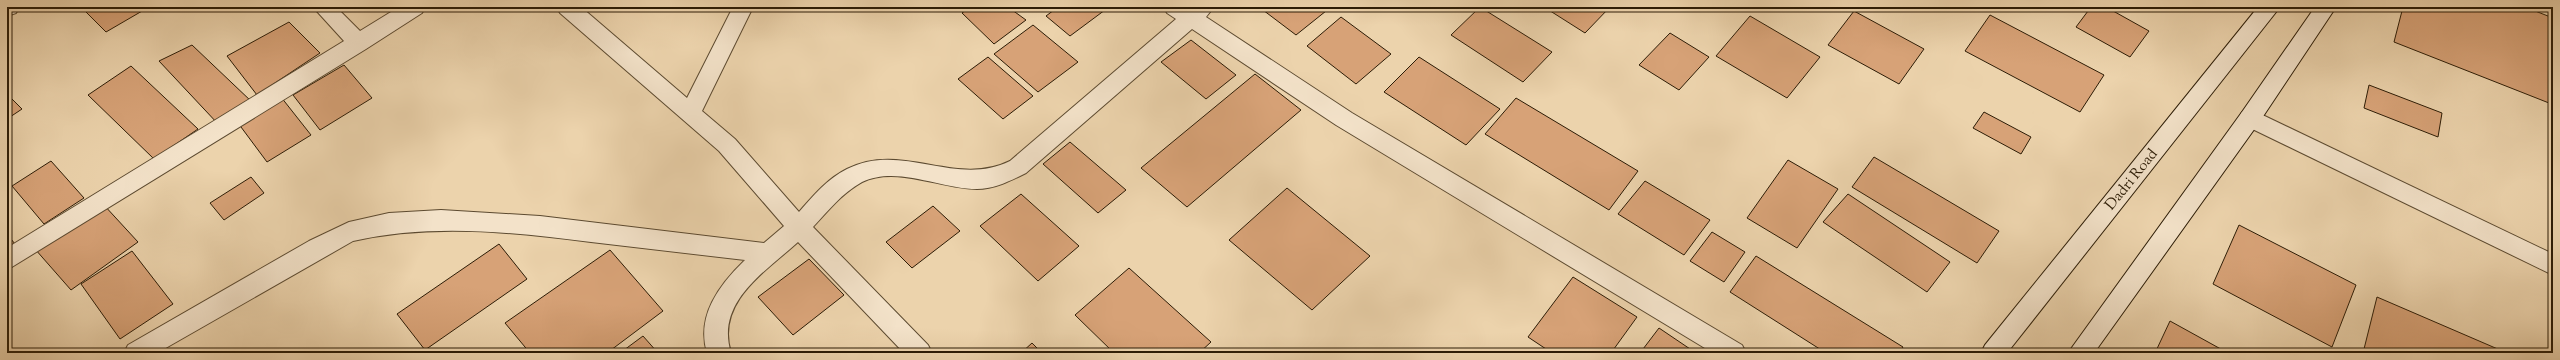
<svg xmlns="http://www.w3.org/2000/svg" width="2560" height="360" viewBox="0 0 2560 360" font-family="'Sorts Mill Goudy',serif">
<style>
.building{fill:#d7a277;stroke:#2c1c06}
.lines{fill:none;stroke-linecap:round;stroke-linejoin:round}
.minor-casing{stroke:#5c4a30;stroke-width:2}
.secondary-casing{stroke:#2c1c06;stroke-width:2}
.minor{fill:#f3e2c9;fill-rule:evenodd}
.secondary{fill:#f3e2c9;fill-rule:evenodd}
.labels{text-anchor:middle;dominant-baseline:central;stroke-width:3;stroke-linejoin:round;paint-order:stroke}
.street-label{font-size:15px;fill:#2c1c06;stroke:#f3e2c9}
</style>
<rect width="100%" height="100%" fill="#ecd3ac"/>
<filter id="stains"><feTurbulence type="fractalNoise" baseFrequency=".005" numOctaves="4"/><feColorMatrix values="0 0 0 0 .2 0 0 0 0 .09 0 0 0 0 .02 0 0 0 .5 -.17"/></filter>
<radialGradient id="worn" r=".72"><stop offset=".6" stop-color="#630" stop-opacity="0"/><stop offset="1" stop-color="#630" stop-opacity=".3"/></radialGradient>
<g class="building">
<polygon points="81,7 149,7 106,32"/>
<polygon points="970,7 1008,7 1026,20 994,44 962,13"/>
<polygon points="1058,7 1109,7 1070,36 1046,16"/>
<polygon points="1259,7 1331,7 1296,35"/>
<polygon points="1480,7 1552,52 1523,82 1451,35"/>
<polygon points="1544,7 1610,7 1585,33"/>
<polygon points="2091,7 2106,7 2149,31 2130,57 2076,27"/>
<polygon points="2403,7 2525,7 2553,18 2553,84 2549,103 2394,42"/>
<polygon points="1854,11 1924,49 1899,84 1828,45"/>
<polygon points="1990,15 2104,75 2080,112 1965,51"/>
<polygon points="1750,16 1820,57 1787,98 1716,56"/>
<polygon points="1341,17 1391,54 1356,84 1307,46"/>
<polygon points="289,22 320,53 257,95 227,56"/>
<polygon points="1033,25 1078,62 1038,92 994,54"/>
<polygon points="1670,33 1709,57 1679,90 1639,65"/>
<polygon points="1191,40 1236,75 1206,99 1161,62"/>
<polygon points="192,45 252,102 219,125 159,61"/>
<polygon points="988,57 1033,96 1003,119 958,79"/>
<polygon points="1419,57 1500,109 1466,145 1384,92"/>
<polygon points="344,65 372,98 320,130 293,95"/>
<polygon points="131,66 198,129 154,159 88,95"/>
<polygon points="1255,74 1301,110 1187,207 1141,168"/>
<polygon points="2369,85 2442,113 2438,137 2364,108"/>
<polygon points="7,94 22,109 7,119"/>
<polygon points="281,97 311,135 267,162 238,123"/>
<polygon points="1516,98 1638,171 1609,210 1485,134"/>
<polygon points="1984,112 2031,137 2021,154 1973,128"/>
<polygon points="1070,142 1126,190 1098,213 1043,164"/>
<polygon points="1874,157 1999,231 1977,263 1852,187"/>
<polygon points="1788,160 1838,189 1797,248 1747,218"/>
<polygon points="51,161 84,198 44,224 12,186"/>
<polygon points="251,177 264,193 224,220 210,203"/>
<polygon points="1645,181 1710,220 1684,255 1618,214"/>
<polygon points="1287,188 1370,256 1312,310 1229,240"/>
<polygon points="1021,194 1079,246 1038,281 980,226"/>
<polygon points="1848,194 1950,262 1927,292 1823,222"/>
<polygon points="103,204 138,242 71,290 35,249"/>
<polygon points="933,206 960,231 912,268 886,242"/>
<polygon points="2239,225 2356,285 2332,347 2213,284"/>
<polygon points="1712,232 1745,252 1724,282 1690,261"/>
<polygon points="7,234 15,244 7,249"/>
<polygon points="499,244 527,279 425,350 397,314"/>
<polygon points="610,250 663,311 607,353 530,353 505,323"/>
<polygon points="132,251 173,304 120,339 81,284"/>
<polygon points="1756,256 1903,347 1899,353 1826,353 1730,292"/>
<polygon points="809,259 844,295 793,335 758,297"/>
<polygon points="1129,268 1211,342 1199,353 1114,353 1075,315"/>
<polygon points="1573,277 1637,317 1611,353 1552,353 1528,337"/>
<polygon points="2377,297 2507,353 2363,353"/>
<polygon points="2170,321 2228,353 2155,353"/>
<polygon points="1659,328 1696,353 1640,353"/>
<polygon points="643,336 658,353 620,353"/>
<polygon points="1032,343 1042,353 1021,353"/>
</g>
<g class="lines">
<defs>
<g id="minor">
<polygon points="7,7 19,7 16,13 7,16"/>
<polygon points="313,7 336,7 360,31 399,7 425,7 422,13 366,49 7,270 7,248 344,41"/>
<path d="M557,7H581L687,98L733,7H753L702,111L735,139L799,212C813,196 827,179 847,169C902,141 956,188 1010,161L1176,19L1167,13L1164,7H1214L1206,17L1352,113L1742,345L1746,353H1713L1336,125L1192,29L1026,173C1010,181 994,189 977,189C941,189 897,165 862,182C842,193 828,211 813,227L928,345L932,353H904L798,242C765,272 715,302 731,353H707C696,316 719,285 745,260C693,254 642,248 591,242C512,232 432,223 353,241L157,353H124L128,345L309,241L349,222L389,213L441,210L540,216L764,243L784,226L719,151L560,13Z"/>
<polygon points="2250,109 2553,254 2553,275 2242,124 2239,118 2242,112"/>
</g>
<g id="secondary">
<polygon points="2258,7 2280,7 2007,353 1981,353 1985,345"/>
<polygon points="2315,7 2336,7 2258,124 2094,353 2068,353 2242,112"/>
</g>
</defs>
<use href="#minor" class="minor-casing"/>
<use href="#secondary" class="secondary-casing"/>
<use href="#minor" class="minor"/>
<use href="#secondary" class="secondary"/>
</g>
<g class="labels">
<g class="street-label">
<text transform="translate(2132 180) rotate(-51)">Dadri Road</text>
</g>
</g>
<rect width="2560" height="360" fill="none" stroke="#ecd3ac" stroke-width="24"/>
<rect x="8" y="8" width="2544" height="344" fill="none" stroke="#2c1c06" stroke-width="2"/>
<rect x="12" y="12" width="2536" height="336" fill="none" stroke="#2c1c06"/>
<rect width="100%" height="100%" filter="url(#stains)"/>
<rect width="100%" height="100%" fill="url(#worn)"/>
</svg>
